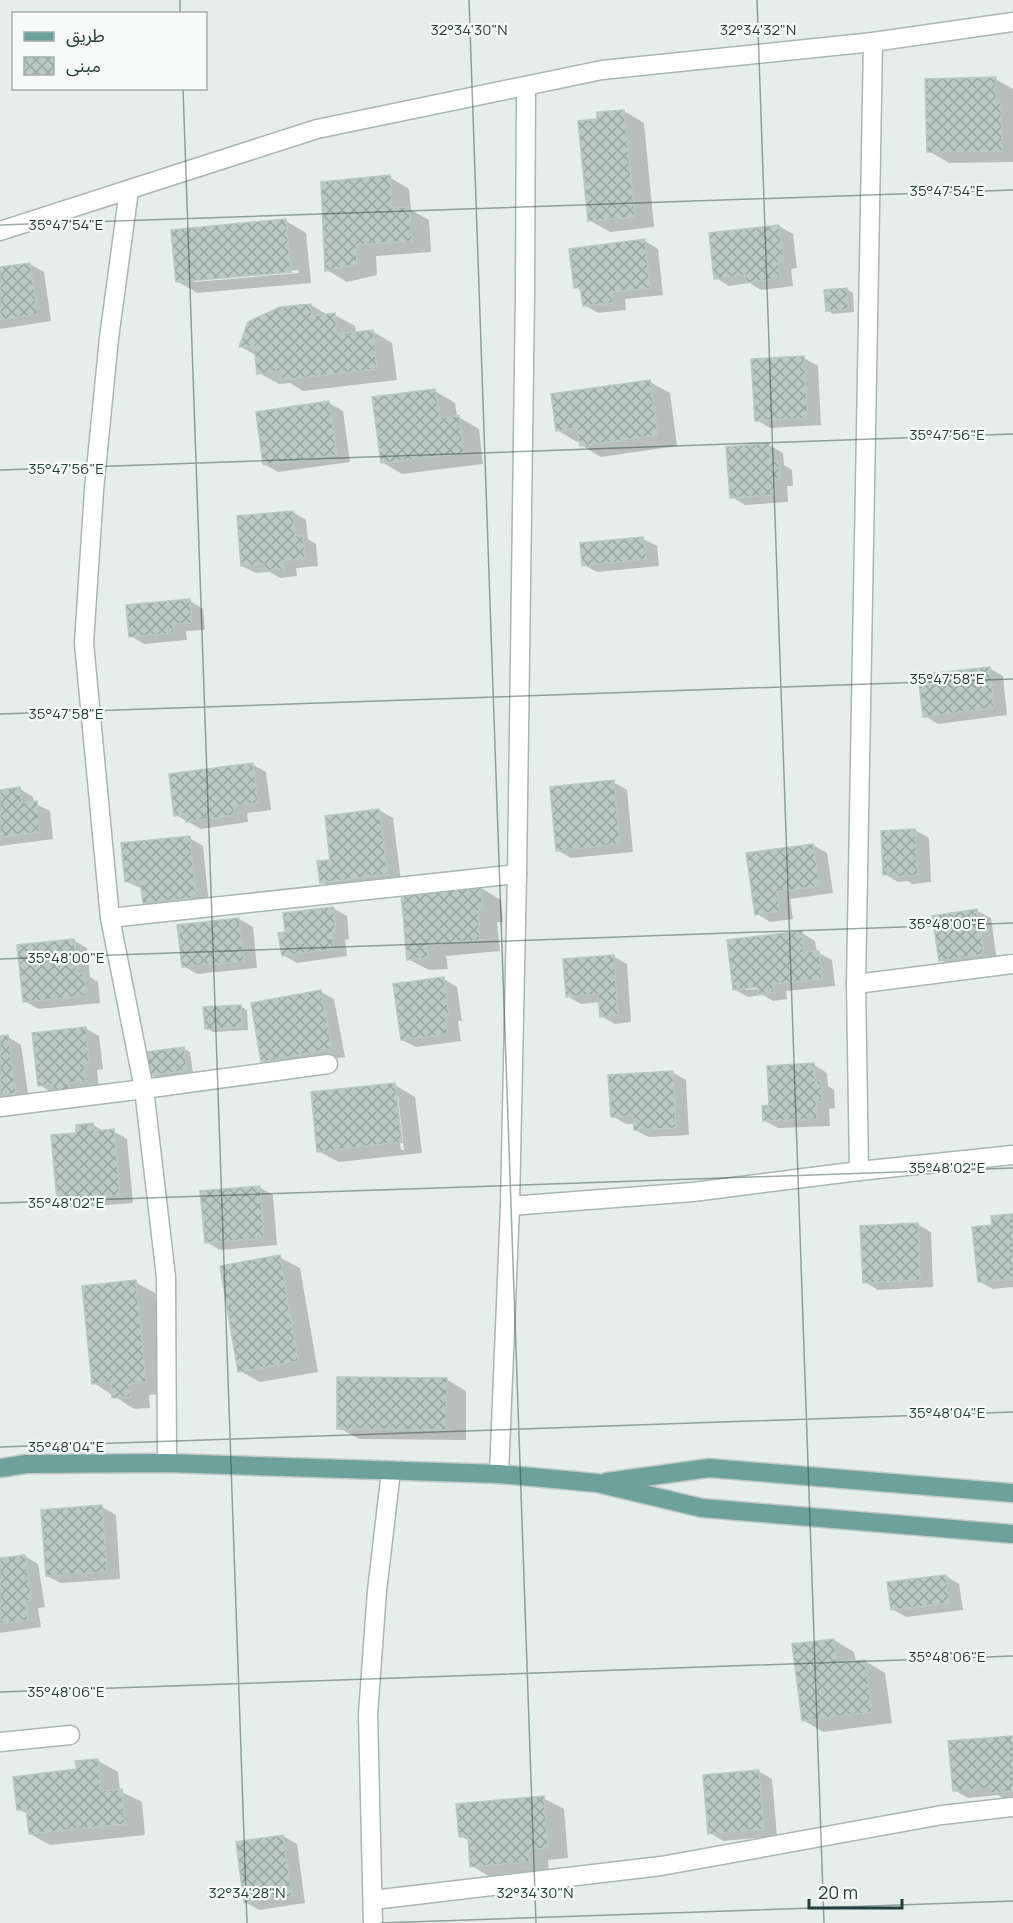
<svg xmlns="http://www.w3.org/2000/svg" width="1013" height="1923" viewBox="0 0 1013 1923" font-family="Manrope,'Noto Sans Arabic',sans-serif">
<style>
.shadow{fill:#0003;fill-rule:evenodd}
.building{fill:url(#building-cross-hatch);stroke:#b8c8c3;stroke-width:1.5}
.lines{fill:none;stroke-linecap:round;stroke-linejoin:round}
.minor-casing{stroke:#a8b6b4;stroke-width:21}
.major-casing{stroke:#c2cac8;stroke-width:21}
.minor{stroke:#fff;stroke-width:18}
.major{stroke:#6da19b;stroke-width:18}
.ticks{fill:none;stroke:#25403c;stroke-width:1.5;stroke-opacity:0.45}
.ticks-label{font-size:15px;text-anchor:middle;fill:#25403c;stroke:#f7faf9;stroke-width:4.5;stroke-linejoin:round;paint-order:stroke}
</style>
<defs>
<pattern id="building-cross-hatch" width="8" height="8" patternUnits="userSpaceOnUse" patternTransform="scale(1.5)"><rect width="8" height="8" fill="#bbc9c5"/><path d="M0 0l8 8M0 8l8-8" fill="none" stroke="#98a5a1"/></pattern>
</defs>
<rect width="100%" height="100%" fill="#e6eeec"/>
<g class="shadow">
<polygon points="995,79 1013,89 1013,162 949,163 929,151"/>
<polygon points="624,111 644,123 654,227 610,232 589,220 599,120"/>
<polygon points="389,177 409,189 411,210 429,220 431,252 376,256 377,275 347,282 327,270"/>
<path d="M286,221L306,233L311,283L197,293L177,281ZM298,270L299,273L194,282V279Z"/>
<polygon points="779,226 793,234 797,268 791,269 793,286 761,290 750,283 729,286 716,278"/>
<polygon points="645,241 658,249 663,295 625,299 626,310 598,313 584,305 582,291 575,287"/>
<polygon points="30,264 44,272 51,321 0,329 0,269"/>
<polygon points="846,289 853,293 854,312 833,314 827,310"/>
<polygon points="311,305 328,315 335,315 355,326 356,333 372,331 392,343 397,380 303,391 290,383 279,384 259,373 257,356 241,347"/>
<polygon points="804,358 818,366 821,425 770,428 757,420"/>
<polygon points="650,382 670,393 677,446 601,457 581,445 581,441 577,442 557,430"/>
<polygon points="435,391 455,403 457,416 479,429 483,464 402,474 382,462"/>
<polygon points="329,403 343,411 350,462 278,472 264,464"/>
<polygon points="769,445 783,453 784,465 792,470 793,486 787,486 788,502 745,505 732,497"/>
<polygon points="293,512 306,520 308,539 316,544 318,566 296,568 297,576 280,578 270,572 256,573 242,566"/>
<polygon points="643,539 657,546 659,566 597,572 584,565"/>
<polygon points="190,601 203,609 205,630 186,631 187,640 144,644 131,636"/>
<polygon points="989,668 1003,676 1007,715 938,724 925,716"/>
<polygon points="252,764 266,772 271,810 247,813 248,822 201,829 176,815"/>
<polygon points="613,782 627,790 633,852 571,858 557,850"/>
<polygon points="20,789 33,797 34,803 50,811 53,839 0,846 0,791"/>
<polygon points="379,810 393,818 401,881 335,890 322,882 332,861"/>
<polygon points="915,830 929,838 931,882 912,884 908,881 898,882 885,874"/>
<polygon points="189,838 203,846 209,905 158,910 144,902 143,889 127,882"/>
<polygon points="813,845 827,853 833,893 790,899 793,919 770,922 757,914"/>
<polygon points="481,888 501,900 503,922 497,922 500,951 446,956 448,969 429,970 408,959"/>
<polygon points="333,908 347,916 349,939 345,940 347,956 297,963 283,955 287,933"/>
<polygon points="977,911 991,918 997,961 954,968 941,960"/>
<polygon points="239,919 253,927 257,968 197,974 183,966"/>
<path d="M802,933L815,941L817,952L832,960L835,986L786,991L787,999L773,1001L763,995L748,997L734,989ZM764,985L765,988L745,990V987Z"/>
<polygon points="73,940 87,948 90,977 98,982 100,1003 38,1009 25,1001"/>
<polygon points="613,956 627,964 631,1022 615,1024 601,1016 600,1002 581,1004 567,996"/>
<polygon points="444,979 457,987 462,1021 458,1021 461,1041 416,1047 402,1040"/>
<polygon points="321,992 334,999 345,1057 276,1069 263,1061"/>
<polygon points="240,1006 247,1010 248,1030 213,1032 207,1028"/>
<polygon points="85,1028 99,1036 103,1069 97,1070 99,1088 53,1093 39,1085"/>
<polygon points="8,1037 21,1045 29,1100 0,1104 0,1038"/>
<polygon points="184,1049 190,1052 193,1073 158,1078 151,1075"/>
<polygon points="814,1065 827,1073 828,1086 834,1090 835,1108 829,1109 830,1126 778,1128 765,1121 771,1107"/>
<polygon points="672,1072 686,1080 689,1135 649,1137 635,1130 635,1124 626,1124 612,1116"/>
<path d="M395,1085L415,1097L422,1153L339,1162L318,1151ZM395,1096H398L404,1150H401Z"/>
<polygon points="93,1125 104,1131 113,1131 127,1139 133,1203 72,1208 59,1200 77,1135"/>
<polygon points="259,1187 273,1195 277,1245 220,1250 206,1242"/>
<polygon points="1013,1215 1013,1287 993,1289 980,1282 994,1227"/>
<polygon points="917,1224 931,1232 933,1287 878,1290 865,1282"/>
<polygon points="279,1257 300,1268 318,1372 260,1382 240,1371"/>
<polygon points="135,1282 155,1293 166,1393 149,1395 150,1408 134,1409 94,1383"/>
<polygon points="446,1379 466,1391 466,1440 359,1439 339,1428"/>
<polygon points="102,1507 116,1515 120,1579 61,1583 47,1576"/>
<polygon points="25,1556 38,1564 45,1607 38,1608 41,1627 0,1633 0,1560"/>
<polygon points="946,1576 959,1584 963,1610 906,1617 892,1609"/>
<polygon points="834,1640 854,1652 856,1662 865,1661 885,1673 892,1723 823,1732 803,1720 794,1645"/>
<polygon points="1013,1737 1013,1800 1006,1800 998,1795 968,1798 954,1790"/>
<polygon points="97,1760 118,1772 120,1791 142,1802 145,1835 50,1845 30,1834 28,1814 18,1809"/>
<polygon points="758,1771 772,1779 777,1836 723,1841 710,1833"/>
<polygon points="543,1798 564,1809 568,1858 548,1860 549,1873 492,1878 472,1866 470,1841 460,1836"/>
<polygon points="283,1836 297,1844 305,1903 259,1910 245,1902"/>
</g>
<g class="building">
<polygon points="996,77 996,101 1001,101 1002,151 927,152 925,79"/>
<polygon points="624,110 635,217 588,221 578,121 597,119 597,112"/>
<polygon points="390,175 392,208 409,207 412,241 356,245 357,264 325,271 321,182"/>
<polygon points="286,219 291,272 176,282 171,230"/>
<polygon points="779,225 784,261 778,262 780,278 746,283 745,275 714,279 709,233"/>
<polygon points="645,239 650,288 612,292 613,303 583,306 580,287 574,288 569,249"/>
<polygon points="30,263 38,314 0,320 0,267"/>
<polygon points="847,288 848,309 826,311 824,290"/>
<polygon points="311,304 312,316 335,313 337,334 373,330 377,369 282,380 281,371 257,374 254,346 239,347 248,322 280,307"/>
<polygon points="804,356 808,418 755,421 751,359"/>
<polygon points="650,380 658,435 580,446 577,428 556,431 551,394"/>
<polygon points="435,389 440,418 459,415 464,453 381,463 372,397"/>
<polygon points="329,401 337,455 263,465 256,412"/>
<polygon points="769,443 771,461 779,461 780,479 774,479 775,495 730,498 726,447"/>
<polygon points="293,511 295,536 303,535 305,558 283,561 284,569 265,571 264,564 241,566 237,516"/>
<polygon points="643,537 646,559 582,566 580,543"/>
<polygon points="190,599 192,623 173,624 174,633 129,637 126,605"/>
<polygon points="990,667 994,708 923,717 918,675"/>
<polygon points="253,763 258,803 234,806 235,815 186,822 184,814 174,816 169,774"/>
<polygon points="614,780 620,844 556,851 550,787"/>
<polygon points="20,787 22,803 37,801 40,832 0,837 0,790"/>
<polygon points="379,809 388,874 320,883 317,861 330,860 325,816"/>
<polygon points="915,829 918,875 897,877 897,874 883,875 881,831"/>
<polygon points="190,836 196,898 143,903 140,881 125,882 121,843"/>
<polygon points="813,844 820,886 777,892 780,911 755,915 746,853"/>
<polygon points="481,887 483,911 478,911 480,940 427,945 428,958 407,960 401,893"/>
<polygon points="333,907 336,932 332,932 334,949 282,956 278,933 285,932 283,913"/>
<polygon points="977,909 984,954 939,961 932,916"/>
<polygon points="239,918 244,961 182,967 177,925"/>
<polygon points="802,931 804,952 819,951 822,979 773,984 774,992 758,994 757,987 733,990 727,940"/>
<polygon points="74,939 77,973 85,973 87,996 23,1002 17,945"/>
<polygon points="614,955 618,1015 600,1017 598,994 566,997 563,959"/>
<polygon points="444,977 449,1014 445,1014 448,1034 401,1040 393,984"/>
<polygon points="321,990 332,1049 261,1062 251,1003"/>
<polygon points="241,1005 242,1027 205,1029 203,1007"/>
<polygon points="86,1027 89,1062 84,1063 86,1081 68,1083 69,1089 54,1091 53,1084 38,1086 32,1033"/>
<polygon points="8,1035 16,1093 0,1095 0,1036"/>
<polygon points="184,1047 187,1070 150,1076 147,1052"/>
<polygon points="814,1063 815,1081 821,1081 822,1101 816,1102 817,1119 763,1121 762,1106 769,1105 767,1066"/>
<polygon points="673,1071 676,1128 634,1130 633,1116 611,1117 608,1075"/>
<polygon points="395,1083 402,1142 317,1152 311,1092"/>
<polygon points="93,1123 94,1131 114,1129 120,1195 57,1201 51,1135 76,1133 76,1125"/>
<polygon points="260,1186 264,1238 205,1243 200,1191"/>
<polygon points="1013,1214 1013,1279 978,1282 972,1227 992,1225 991,1216"/>
<polygon points="918,1223 920,1280 863,1283 860,1226"/>
<polygon points="280,1255 298,1361 238,1372 220,1266"/>
<polygon points="136,1280 146,1382 129,1384 130,1397 112,1398 111,1382 92,1384 82,1286"/>
<polygon points="337,1377 447,1378 446,1430 337,1429"/>
<polygon points="102,1505 107,1572 46,1576 41,1510"/>
<polygon points="25,1555 32,1600 25,1601 28,1620 0,1624 0,1558"/>
<polygon points="946,1575 950,1603 891,1610 887,1582"/>
<polygon points="834,1639 837,1663 865,1660 872,1712 802,1721 792,1644"/>
<polygon points="1013,1736 1013,1791 991,1793 991,1788 953,1791 948,1741"/>
<polygon points="98,1759 101,1791 122,1789 125,1824 29,1834 26,1809 17,1810 13,1777 77,1769 75,1761"/>
<polygon points="759,1770 764,1829 708,1834 703,1775"/>
<polygon points="544,1796 548,1848 529,1850 529,1862 470,1867 468,1836 459,1837 456,1804"/>
<polygon points="283,1835 292,1896 244,1903 236,1842"/>
</g>
<g class="lines">
<defs>
<g id="minor">
<polyline points="129,190 109,338 94,490 84,643 110,918 144,1089 166,1277 167,1463"/>
<polyline points="0,231 317,129 602,70 873,42 1013,22"/>
<polyline points="110,918 517,874"/>
<polyline points="856,984 1013,964"/>
<polyline points="0,1107 144,1089 328,1064"/>
<polyline points="859,1171 856,984 873,42"/>
<polyline points="510,1206 693,1192 859,1171 1013,1155"/>
<polyline points="499,1474 510,1206 517,874 525,294 526,86"/>
<polyline points="0,1742 70,1735"/>
<polyline points="373,1900 661,1866 942,1815 1013,1807"/>
<polyline points="373,1923 368,1714 377,1591 391,1471"/>
</g>
<g id="major">
<polyline points="0,1468 26,1464 167,1463 499,1474 597,1483 702,1508 1013,1534"/>
<polyline points="607,1482 709,1468 1013,1493"/>
</g>
</defs>
<use href="#minor" class="minor-casing"/>
<use href="#major" class="major-casing"/>
<use href="#minor" class="minor"/>
<use href="#major" class="major"/>
</g>
<path class="ticks" d="M180,0V14M469,0L536,1923M757,0L824,1923M183,88L247,1923M0,225L1013,190M0,470L1013,434M0,714L1013,679M0,959L1013,923M0,1203L1013,1168M0,1447L1013,1412M0,1692L1013,1656M380,1923L1013,1901"/>
<g class="ticks-label">
<text x="469" y="35">32°34'30"N</text>
<text x="758" y="35">32°34'32"N</text>
<text x="947" y="196">35°47'54"E</text>
<text x="66" y="230">35°47'54"E</text>
<text x="947" y="440">35°47'56"E</text>
<text x="66" y="474">35°47'56"E</text>
<text x="947" y="684">35°47'58"E</text>
<text x="66" y="719">35°47'58"E</text>
<text x="947" y="929">35°48'00"E</text>
<text x="66" y="963">35°48'00"E</text>
<text x="947" y="1173">35°48'02"E</text>
<text x="66" y="1208">35°48'02"E</text>
<text x="947" y="1418">35°48'04"E</text>
<text x="66" y="1452">35°48'04"E</text>
<text x="947" y="1662">35°48'06"E</text>
<text x="66" y="1697">35°48'06"E</text>
<text x="247" y="1898">32°34'28"N</text>
<text x="535" y="1898">32°34'30"N</text>
</g>
<rect x="12" y="12" width="195" height="78" fill="#f7faf9" stroke="#a3b0ad" stroke-width="1.5"/>
<rect x="24" y="32" width="30" height="9" fill="#6da19b" stroke="#a3b0ad" stroke-width="1.5"/>
<text x="66" y="42" font-size="18" fill="#25403c">طريق</text>
<rect x="24" y="57" width="30" height="18" fill="url(#building-cross-hatch)" stroke="#a3b0ad" stroke-width="1.5"/>
<text x="66" y="72" font-size="18" fill="#25403c">مبنى</text>
<path d="M809 1899v9h93v-9" fill="none" stroke="#25403c" stroke-width="3"/>
<text x="818" y="1899" font-size="18" fill="#25403c" stroke="#f7faf9" stroke-width="4.5" paint-order="stroke">20 m</text>
</svg>
